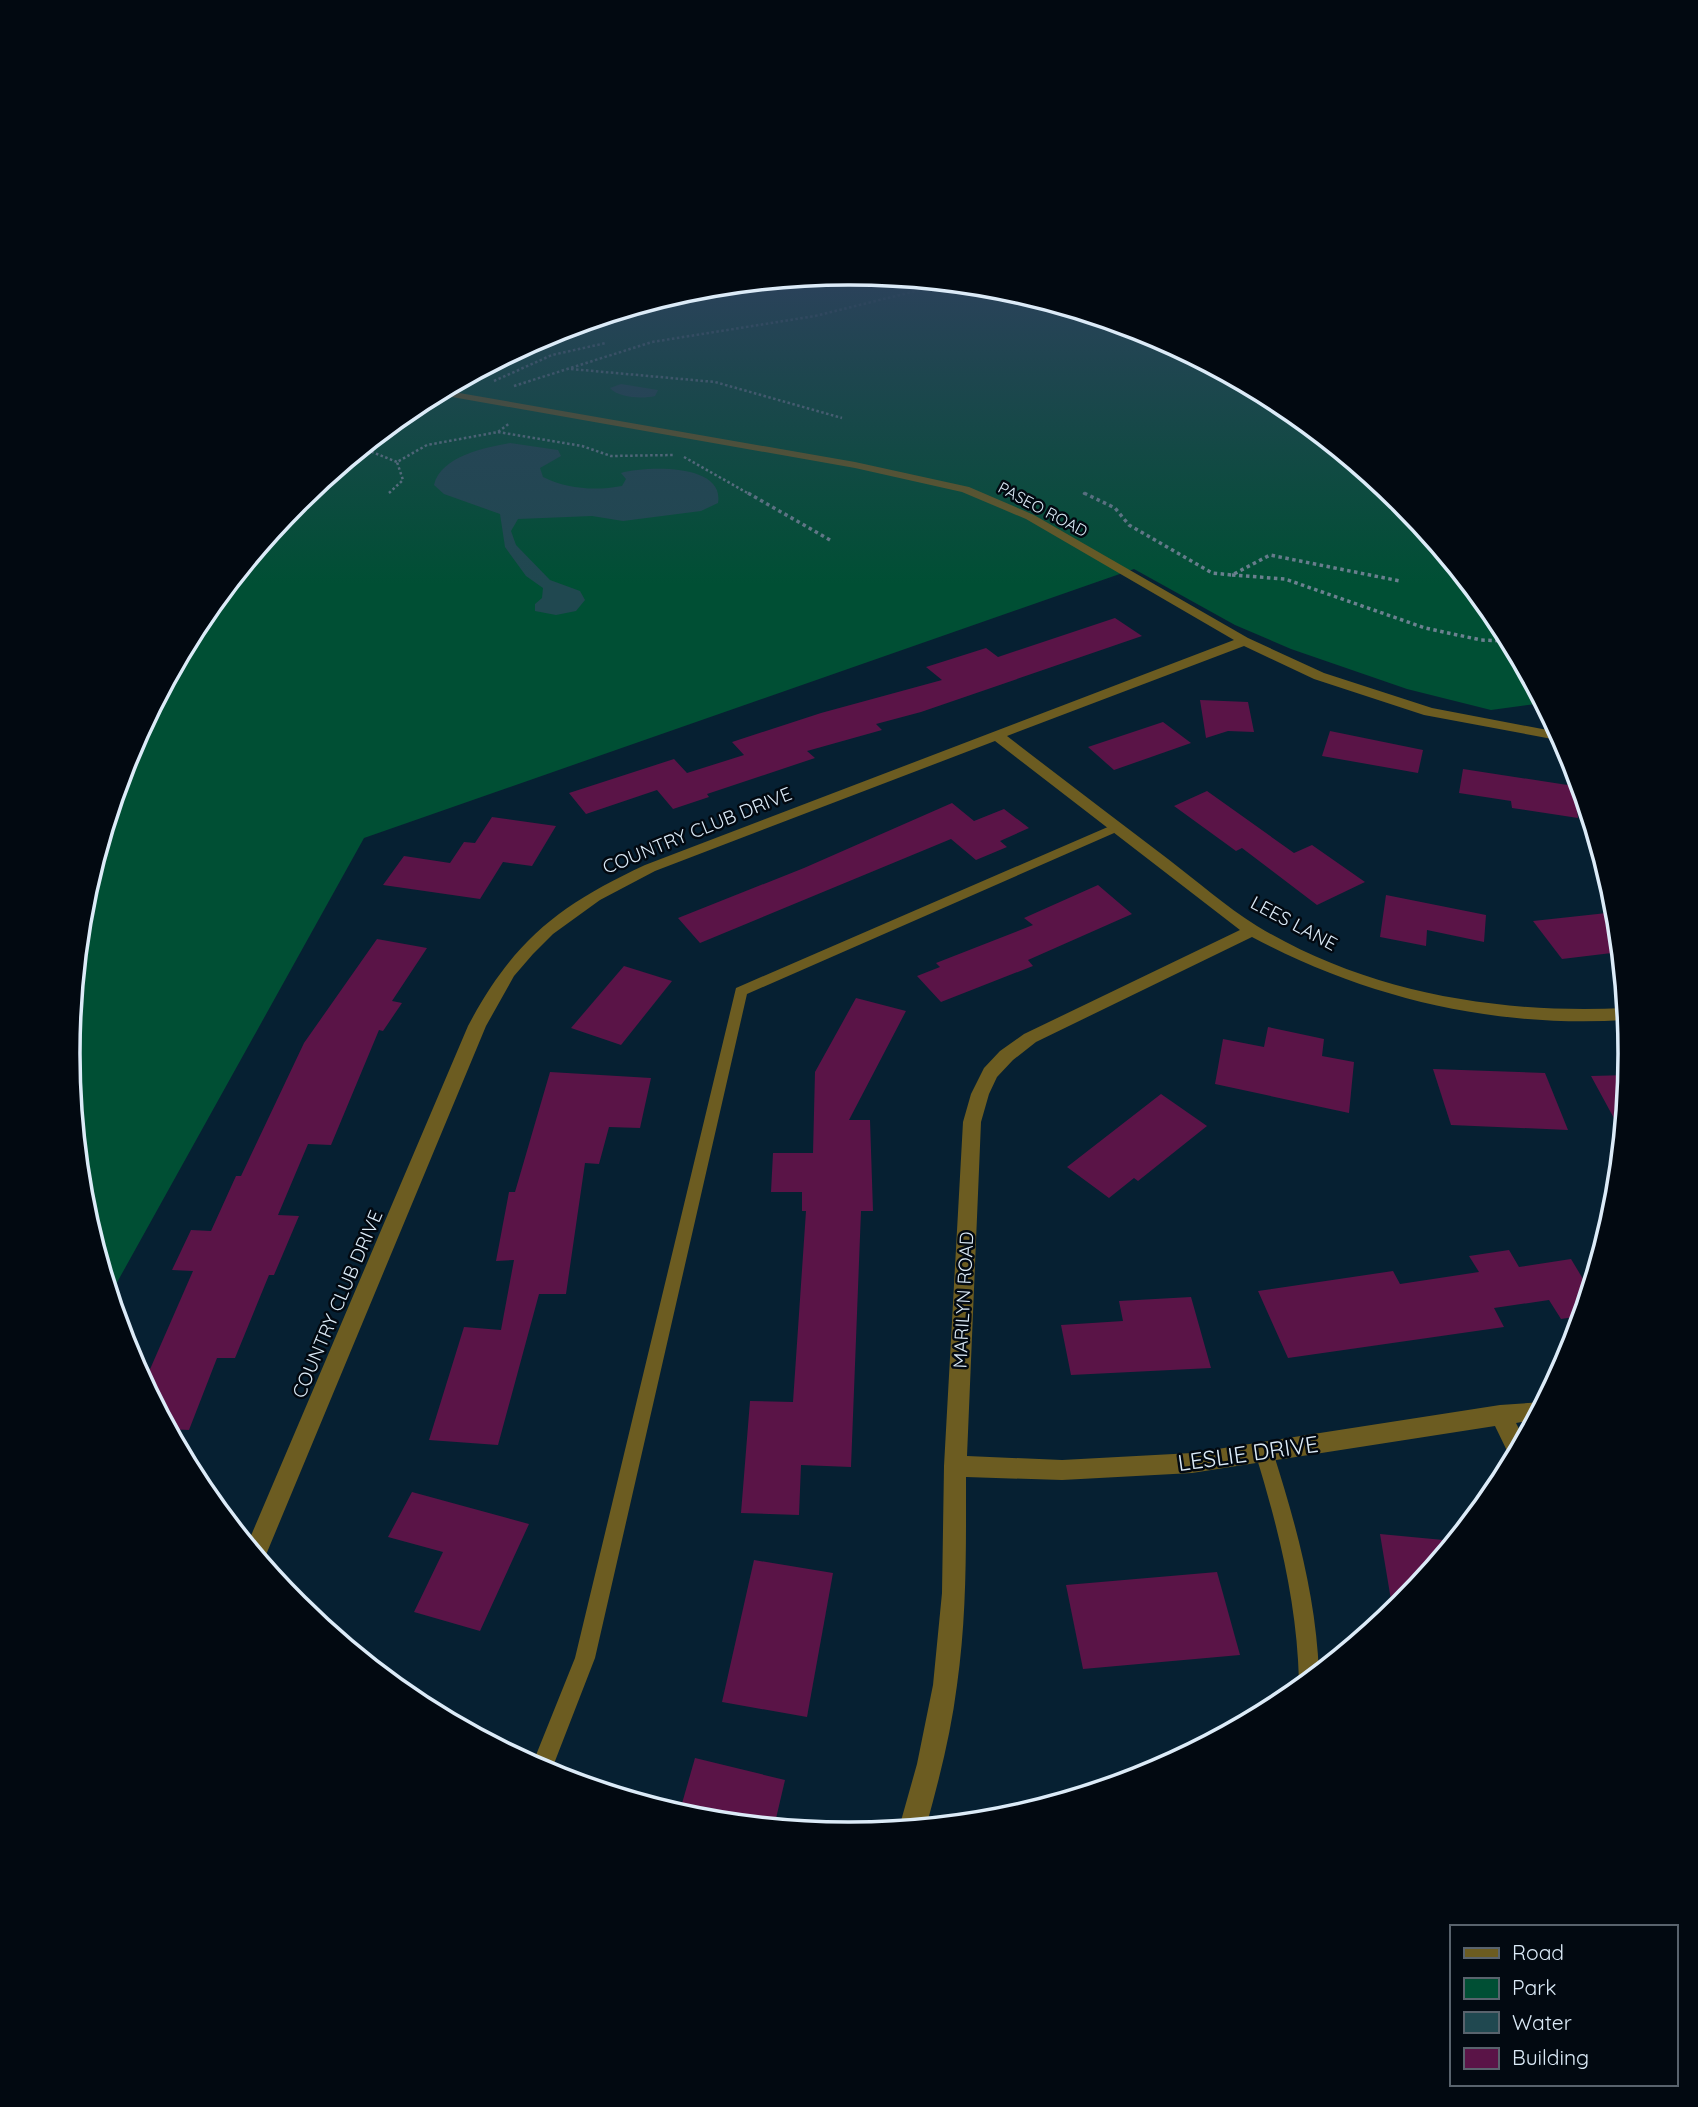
<svg xmlns="http://www.w3.org/2000/svg" width="1698" height="2107" viewBox="0 0 1698 2107" font-family="Quicksand,sans-serif">
<style>
.green{fill:#004f34}
.water{fill:#204850}
.building{fill:#5a1447}
.lines{fill:none;stroke-linecap:round;stroke-linejoin:round}
.path-far1{stroke:#6c8190;stroke-width:2.5;stroke-dasharray:2.5 2.5;stroke-linecap:butt}
.path{stroke:#6c8190;stroke-width:3.5;stroke-dasharray:3.5 3.5;stroke-linecap:butt}
.lane{fill:#6c5c21;fill-rule:evenodd}
.street{fill:#6c5c21;fill-rule:evenodd}
.labels{text-anchor:middle;dominant-baseline:central;stroke-width:5;stroke-linejoin:round;paint-order:stroke}
.far-street-label{font-size:16px;fill:#dcebf8;stroke:#020911}
.street-label{font-size:19px;fill:#dcebf8;stroke:#020911}
.near-street-label{font-size:23px;fill:#dcebf8;stroke:#020911}
.rim{fill:none;stroke:#dcebf8;stroke-width:3.5}
</style>
<rect width="100%" height="100%" fill="#062032"/>
<polygon class="green" points="694,289 1004,289 1148,332 1283,405 1401,502 1498,620 1543,703 1491,710 1407,689 1291,649 1235,625 1134,569 364,838 110,1295 83,1205 68,1053 83,901 128,754 200,619 297,501 416,404 551,332"/>
<g class="water">
<path d="M621,384L658,390L655,396C642,399 619,398 610,388Z"/>
<path d="M510,443L558,450L561,456L540,468L543,477C567,489 595,491 622,486L626,479L621,473C646,466 725,463 718,503L701,511L623,521L592,516L518,519L511,531L516,545L550,580L580,591L585,600L576,611L556,615L535,611V604L542,598L543,588L526,576L505,547L500,514L444,494L434,485C441,456 484,448 510,443Z"/>
</g>
<g class="building">
<polygon points="1115,618 1142,636 921,712 876,724 882,730 807,751 815,758 707,794 709,797 673,809 657,790 586,814 569,793 674,759 687,773 744,755 732,742 821,713 942,680 926,667 986,648 998,657"/>
<polygon points="1200,700 1248,702 1254,732 1228,731 1206,738"/>
<polygon points="1163,722 1191,743 1114,770 1088,747"/>
<polygon points="1330,731 1423,750 1418,773 1322,756"/>
<polygon points="1463,769 1574,786 1578,818 1512,808 1511,801 1459,793"/>
<polygon points="1207,791 1294,853 1312,845 1365,882 1317,905 1242,848 1236,851 1174,806"/>
<polygon points="952,803 974,821 1004,809 1029,828 1000,841 1007,847 976,860 951,839 700,943 678,918 804,868"/>
<polygon points="492,817 556,826 532,866 503,862 480,899 383,885 404,856 450,863 464,842 475,843"/>
<polygon points="1098,885 1132,914 1028,960 1033,966 941,1002 917,976 940,967 936,963 1033,925 1024,918"/>
<polygon points="1386,895 1486,915 1484,942 1427,930 1426,946 1380,937"/>
<polygon points="1616,912 1620,952 1562,959 1533,921"/>
<polygon points="377,939 427,948 392,1001 402,1003 383,1031 379,1030 331,1145 308,1144 278,1215 299,1216 274,1275 269,1275 235,1358 217,1358 189,1430 169,1429 144,1383 193,1271 172,1270 191,1230 211,1231 236,1176 241,1176 304,1043"/>
<polygon points="624,966 672,981 621,1045 571,1028"/>
<polygon points="856,998 906,1011 849,1120 870,1120 873,1211 861,1211 851,1467 801,1465 799,1515 741,1513 750,1401 793,1402 806,1211 802,1211 802,1192 771,1192 773,1153 813,1153 815,1072"/>
<polygon points="1268,1027 1324,1039 1322,1056 1354,1062 1349,1113 1215,1084 1223,1039 1264,1047"/>
<polygon points="1433,1069 1545,1073 1568,1130 1451,1125"/>
<polygon points="550,1072 651,1078 640,1128 609,1127 599,1164 585,1163 566,1294 539,1294 498,1445 429,1440 464,1327 501,1330 514,1260 496,1261 509,1192 515,1192"/>
<polygon points="1628,1075 1626,1089 1622,1133 1591,1076"/>
<polygon points="1161,1094 1207,1126 1138,1181 1134,1178 1109,1198 1067,1167"/>
<polygon points="1509,1250 1519,1267 1571,1259 1589,1289 1581,1316 1561,1319 1549,1300 1494,1308 1504,1327 1288,1358 1258,1291 1393,1271 1400,1284 1479,1272 1469,1256"/>
<polygon points="1191,1297 1211,1368 1071,1375 1061,1325 1123,1321 1119,1301"/>
<polygon points="412,1492 529,1524 480,1631 414,1612 443,1552 388,1537"/>
<polygon points="1380,1534 1454,1541 1393,1612"/>
<polygon points="754,1560 833,1573 807,1717 722,1702"/>
<polygon points="1217,1572 1240,1655 1083,1669 1066,1585"/>
<polygon points="695,1758 785,1780 774,1827 696,1819 679,1814"/>
</g>
<g class="lines">
<g class="path-far1">
<polyline points="571,369 715,382 842,418"/>
<polyline points="494,381 552,355 606,343"/>
<polyline points="514,386 652,342 815,316 924,289"/>
<polyline points="498,432 582,446 611,456 673,455"/>
<polyline points="362,448 397,462"/>
<polyline points="684,457 751,495"/>
<polyline points="389,493 403,480 397,462 427,445 498,432 510,423"/>
<polyline points="1083,493 1087,495"/>
</g>
<g class="path">
<polyline points="748,493 830,540"/>
<polyline points="1084,493 1115,508 1129,525 1212,573 1232,575 1270,555 1400,581"/>
<polyline points="1232,575 1285,579 1425,628 1481,640 1509,641"/>
</g>
<g class="lane">
<polygon points="1117,823 1123,827 1121,830 747,994 595,1658 550,1774 532,1765 575,1658 736,988"/>
<path d="M1264,1444L1270,1446L1273,1452C1296,1524 1316,1597 1319,1673L1302,1687L1299,1681C1297,1602 1278,1527 1255,1452L1258,1446Z"/>
</g>
<path class="street" d="M442,390L855,462L969,487L1034,515L1248,638L1324,673L1432,708L1558,732L1563,741L1424,715L1314,679L1244,646L1007,736C1060,777 1114,818 1168,859C1197,881 1225,906 1257,926C1368,993 1498,1014 1625,1008L1626,1020C1494,1028 1369,999 1252,937L1036,1042L1013,1060L997,1077L989,1094L981,1122L967,1456L1062,1460L1192,1453L1500,1405L1544,1402L1534,1420L1516,1423L1524,1439L1514,1458L1510,1457L1495,1426L1192,1473L1062,1480L966,1477C966,1546 967,1616 957,1685C951,1733 939,1780 926,1827L899,1828L917,1764L933,1685L942,1593L944,1466L963,1122L971,1094L984,1068L1000,1051L1024,1034L1240,930L995,741L655,871L600,900L553,934L533,954L514,976L486,1026L263,1562L247,1545L468,1026C513,941 559,905 645,865L1234,640L1026,519L962,492L855,468L435,394Z"/>
</g>
<linearGradient id="sky" x2="0" y2="1"><stop stop-color="#03121c"/><stop offset="0.49" stop-color="#2a425a"/><stop offset="1" stop-color="#2a425a" stop-opacity="0"/></linearGradient>
<rect width="1698" height="584" fill="url(#sky)"/>
<g class="labels">
<g class="far-street-label">
<text transform="translate(1043 509) rotate(28)">PASEO ROAD</text>
</g>
<g class="street-label">
<text transform="translate(697 830) rotate(-22)">COUNTRY CLUB DRIVE</text>
<text transform="translate(1294 923) rotate(28)">LEES LANE</text>
<text transform="translate(963 1300) rotate(-87)">MARILYN ROAD</text>
<text transform="translate(337 1304) rotate(-67)">COUNTRY CLUB DRIVE</text>
</g>
<g class="near-street-label">
<text transform="translate(1248 1453) rotate(-8)">LESLIE DRIVE</text>
</g>
</g>
<path d="M0 0H1698V2107H0ZM848 285H850A768 768 0 0 1 1618 1053V1054A768 768 0 0 1 850 1822H848A768 768 0 0 1 80 1054V1053A768 768 0 0 1 848 285Z" fill="#020911" fill-rule="evenodd"/>
<path class="rim" d="M848 285H850A768 768 0 0 1 1618 1053V1054A768 768 0 0 1 850 1822H848A768 768 0 0 1 80 1054V1053A768 768 0 0 1 848 285Z"/>
<rect x="1450" y="1925" width="228" height="161" fill="#020911" stroke="#59636d" stroke-width="2"/>
<rect x="1464" y="1948" width="35" height="10" fill="#6c5c21" stroke="#59636d" stroke-width="2"/>
<text x="1512" y="1960" font-size="21" fill="#dcebf8">Road</text>
<rect x="1464" y="1978" width="35" height="21" fill="#004f34" stroke="#59636d" stroke-width="2"/>
<text x="1512" y="1995" font-size="21" fill="#dcebf8">Park</text>
<rect x="1464" y="2012" width="35" height="21" fill="#204850" stroke="#59636d" stroke-width="2"/>
<text x="1512" y="2030" font-size="21" fill="#dcebf8">Water</text>
<rect x="1464" y="2048" width="35" height="21" fill="#5a1447" stroke="#59636d" stroke-width="2"/>
<text x="1512" y="2065" font-size="21" fill="#dcebf8">Building</text>
</svg>
